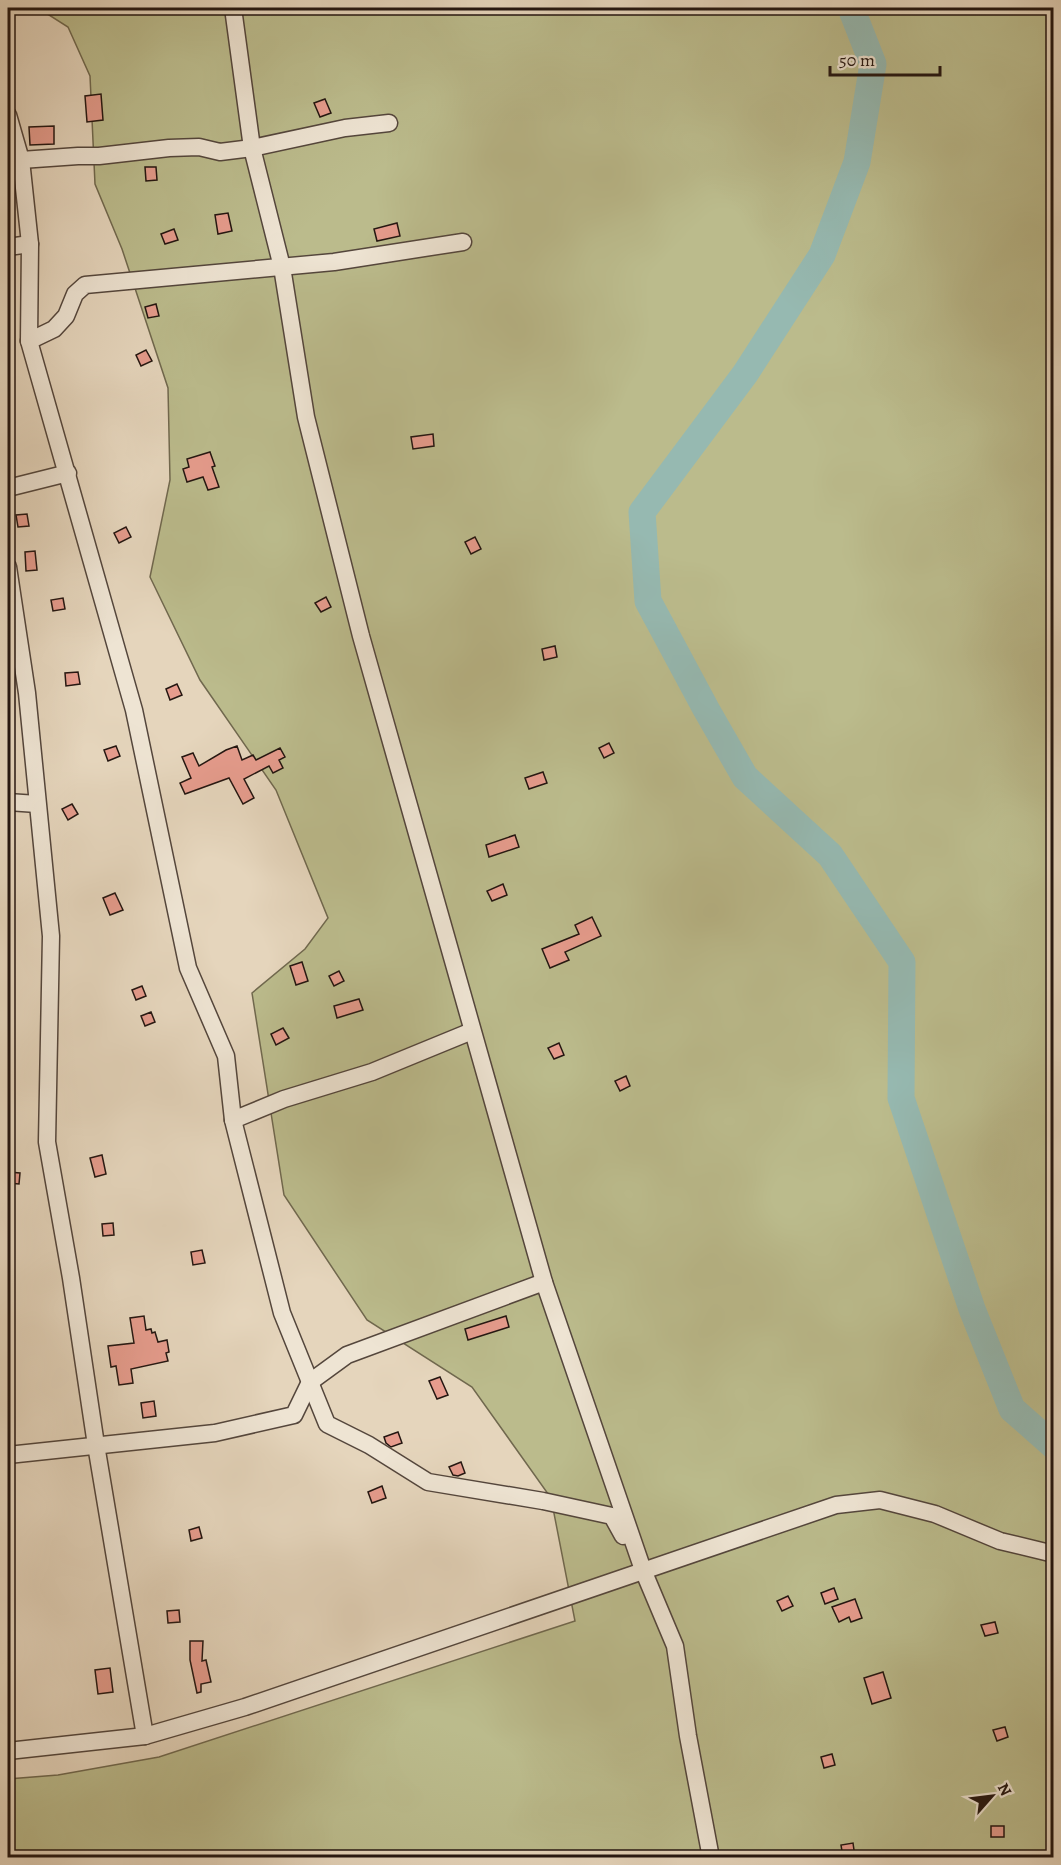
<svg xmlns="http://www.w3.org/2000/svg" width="1061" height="1865" viewBox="0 0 1061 1865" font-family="Alegreya,serif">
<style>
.green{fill:#bbbb8c;stroke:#70684e;stroke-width:1.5}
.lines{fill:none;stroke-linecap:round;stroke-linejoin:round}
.river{stroke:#96b9b1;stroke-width:27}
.building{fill:#e69c8d;stroke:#241611;stroke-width:1.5}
.minor-casing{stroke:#54463c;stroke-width:19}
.path{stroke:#241611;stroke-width:3;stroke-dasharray:1.5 3;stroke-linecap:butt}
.minor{stroke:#eee4d3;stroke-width:16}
</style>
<rect width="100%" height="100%" fill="#e5d5bc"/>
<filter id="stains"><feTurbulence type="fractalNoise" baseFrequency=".00333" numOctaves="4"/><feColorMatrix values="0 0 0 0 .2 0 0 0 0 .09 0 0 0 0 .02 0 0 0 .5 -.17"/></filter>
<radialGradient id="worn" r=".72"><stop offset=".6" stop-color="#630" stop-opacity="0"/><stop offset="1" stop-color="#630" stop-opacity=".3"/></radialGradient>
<polygon class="green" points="38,8 1053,8 1053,1857 8,1858 8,1779 58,1775 159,1757 575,1621 551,1498 472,1387 367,1320 284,1195 252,993 305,949 328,918 276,790 200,680 150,577 170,480 168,388 122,249 95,184 90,76 68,27"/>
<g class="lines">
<polyline class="river" points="851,8 873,64 857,162 822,255 745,374 642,512 648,601 706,709 745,777 830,855 902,962 901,1098 972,1309 1012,1409 1054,1446"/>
</g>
<g class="building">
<polygon points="101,94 103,120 87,122 85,96"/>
<polygon points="325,99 331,113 320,117 314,103"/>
<polygon points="54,126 54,144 30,145 29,127"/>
<polygon points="145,167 156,167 157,180 146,181"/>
<polygon points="228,213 232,231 218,234 215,215"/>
<polygon points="397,223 400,236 377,241 374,229"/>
<polygon points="174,229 178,240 165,244 161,234"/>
<polygon points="156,304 159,316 148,318 145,307"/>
<polygon points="146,350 152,361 141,366 136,355"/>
<polygon points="433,434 434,446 413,449 411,437"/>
<polygon points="210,452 215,466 212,467 219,487 208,490 203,477 187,482 183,469 189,467 187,459"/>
<polygon points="27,514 29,526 18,527 16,515"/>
<polygon points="126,527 131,537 119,543 114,533"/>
<polygon points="475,537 481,549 471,554 465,542"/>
<polygon points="35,551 37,570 26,571 25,552"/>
<polygon points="326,597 331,607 321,612 315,603"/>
<polygon points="63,598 65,609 53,611 51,600"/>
<polygon points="555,646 557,657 544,660 542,649"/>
<polygon points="78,672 80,684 66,686 65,673"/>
<polygon points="177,684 182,695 170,700 166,689"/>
<polygon points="609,743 614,753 604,758 599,748"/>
<polygon points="116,746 120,756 108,761 104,750"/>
<polygon points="237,746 242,760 253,755 256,760 280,748 285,757 279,760 283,768 273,773 269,766 244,779 254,798 243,804 229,778 185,794 180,783 191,778 182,757 193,753 199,766 226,750"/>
<polygon points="543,772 547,783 529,789 525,778"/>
<polygon points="72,804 78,814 68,820 62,809"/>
<polygon points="515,835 519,847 489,857 486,845"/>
<polygon points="503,884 507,895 492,901 487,891"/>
<polygon points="115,893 123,910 110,915 103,898"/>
<polygon points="592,917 601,936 565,952 569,960 550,968 542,949 579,934 575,925"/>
<polygon points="302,962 308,981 296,985 290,966"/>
<polygon points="339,971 344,981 334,986 329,976"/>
<polygon points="142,986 146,996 136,1000 132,990"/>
<polygon points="359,999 363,1010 337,1018 334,1006"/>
<polygon points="151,1012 155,1022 145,1026 141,1016"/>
<polygon points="283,1028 289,1038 276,1045 271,1034"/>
<polygon points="559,1043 564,1055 554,1059 548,1048"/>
<polygon points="626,1076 630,1086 620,1091 615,1081"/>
<polygon points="102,1155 106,1174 95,1177 90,1158"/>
<polygon points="8,1172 20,1173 19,1184 8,1183"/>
<polygon points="113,1223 114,1235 103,1236 102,1224"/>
<polygon points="202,1250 205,1263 193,1265 191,1252"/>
<polygon points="144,1316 146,1330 151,1329 152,1333 155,1332 158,1342 167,1340 169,1352 166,1353 168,1361 131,1369 133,1383 119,1385 116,1366 111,1367 108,1346 134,1343 130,1318"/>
<polygon points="506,1316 509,1327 468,1340 465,1329"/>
<polygon points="440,1377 448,1395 437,1399 429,1381"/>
<polygon points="154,1401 156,1416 143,1418 141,1403"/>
<polygon points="398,1432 402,1443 391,1447 386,1443 384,1437"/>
<polygon points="461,1462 465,1473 458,1476 453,1475 449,1467"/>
<polygon points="382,1486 386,1498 372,1503 368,1492"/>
<polygon points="199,1527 202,1538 191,1541 189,1530"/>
<polygon points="834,1588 838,1599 825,1604 821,1593"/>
<polygon points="788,1596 793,1606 782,1611 777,1601"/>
<polygon points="855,1599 862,1618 851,1622 849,1617 839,1622 832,1607"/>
<polygon points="179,1610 180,1622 168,1623 167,1611"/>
<polygon points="995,1622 998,1633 985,1636 981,1625"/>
<polygon points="190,1641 203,1641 202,1661 206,1660 211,1682 201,1684 201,1692 197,1693 190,1660"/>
<polygon points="110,1668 113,1692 98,1694 95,1670"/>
<polygon points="883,1672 891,1698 872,1704 864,1678"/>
<polygon points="1005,1727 1008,1737 997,1741 993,1730"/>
<polygon points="832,1754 835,1765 824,1768 821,1757"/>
<rect x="991" y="1826" width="13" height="11"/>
<polygon points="853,1843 855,1857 843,1857 841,1845"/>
</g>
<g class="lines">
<defs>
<g id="minor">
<polyline points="233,8 252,148 282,267 306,417 361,636 544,1282 643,1570 675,1646 688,1736 711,1858"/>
<polyline points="8,115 21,160 30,244 29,341 134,710 188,968 226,1056 233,1120 282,1313 327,1424 369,1445 428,1482 543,1501 612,1516 623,1536"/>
<polyline points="21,160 78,156 99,156 169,148 199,147 220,152 252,148 345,128 389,123"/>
<polyline points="8,247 30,244"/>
<polyline points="29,341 54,329 66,316 75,294 85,285 334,262 463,242"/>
<polyline points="8,488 68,473"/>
<polyline points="8,567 27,693 51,936 47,1142 71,1278 96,1445 145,1736"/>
<polyline points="8,802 37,804"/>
<polyline points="233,1120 284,1099 372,1072 472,1031"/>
<polyline points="8,1455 215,1433 294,1415 310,1382 347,1355 544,1282"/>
<polyline points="8,1751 145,1736 245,1707 836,1505 880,1500 935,1514 1000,1541 1054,1554"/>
</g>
</defs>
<use href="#minor" class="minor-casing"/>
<polyline class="path" points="1048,8 1054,35"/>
<use href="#minor" class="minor"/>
</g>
<rect width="1061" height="1865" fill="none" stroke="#e5d5bc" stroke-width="30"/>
<rect x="9" y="9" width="1043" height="1847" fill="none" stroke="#241611" stroke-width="3"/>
<rect x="15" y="15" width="1031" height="1835" fill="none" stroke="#241611" stroke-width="1.5"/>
<g transform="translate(992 1796) rotate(62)" stroke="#eee4d3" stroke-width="4.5" paint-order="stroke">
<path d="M0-4.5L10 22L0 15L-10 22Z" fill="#241611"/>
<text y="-9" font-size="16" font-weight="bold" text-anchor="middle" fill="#241611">N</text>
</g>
<path d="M830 66v9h110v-9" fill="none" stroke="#241611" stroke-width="3"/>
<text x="839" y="66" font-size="18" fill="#241611" stroke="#eee4d3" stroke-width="4.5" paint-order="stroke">50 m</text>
<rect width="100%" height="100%" filter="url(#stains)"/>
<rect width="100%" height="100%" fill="url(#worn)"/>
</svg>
